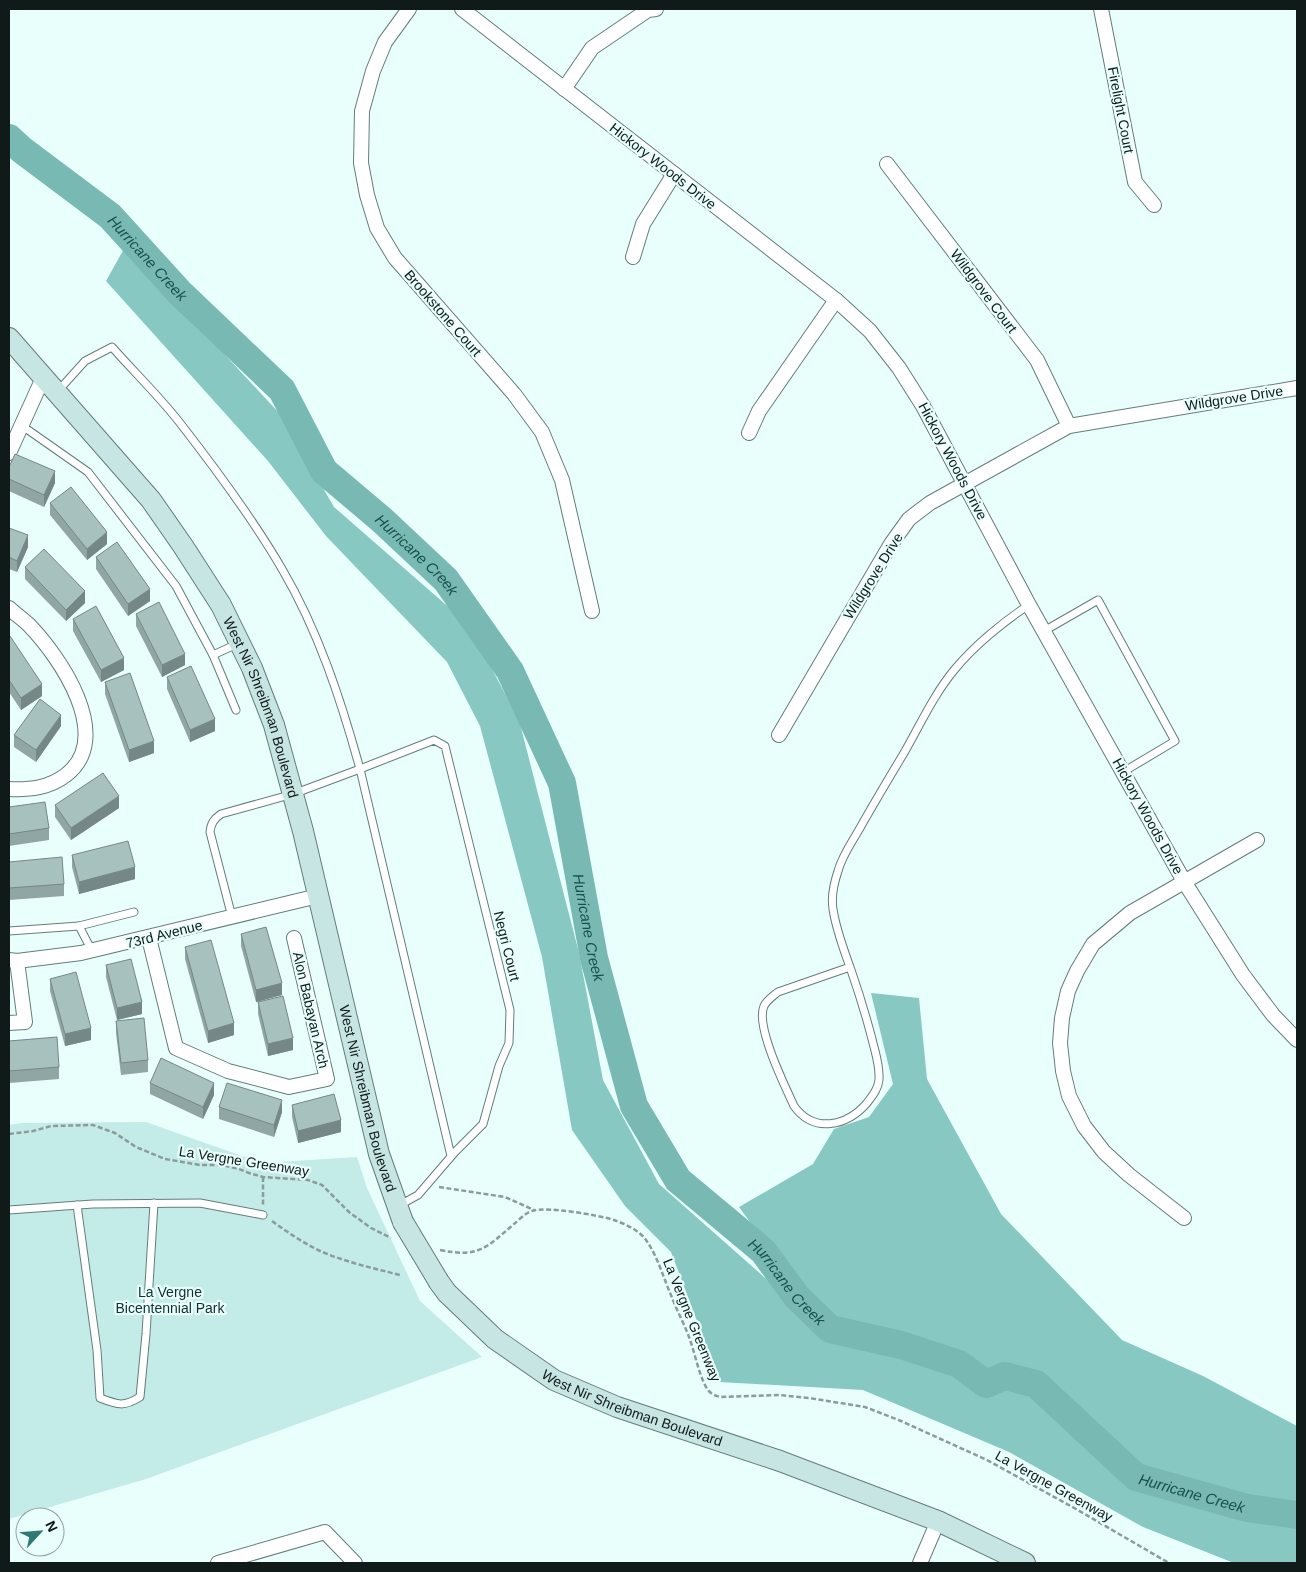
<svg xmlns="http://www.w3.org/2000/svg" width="1306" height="1572" viewBox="0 0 1306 1572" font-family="Arial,sans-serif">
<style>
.green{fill:#c3ebe7}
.forest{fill:#87c8c2}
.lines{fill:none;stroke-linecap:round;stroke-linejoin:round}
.river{stroke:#78b9b4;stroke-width:28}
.service-casing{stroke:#647d7a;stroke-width:9}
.minor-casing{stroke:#647d7a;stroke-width:16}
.secondary-casing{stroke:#647d7a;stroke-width:22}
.path{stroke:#8b9c9a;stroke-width:2.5;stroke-dasharray:5 2.5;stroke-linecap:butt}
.service{stroke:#fff;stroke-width:7}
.minor{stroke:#fff;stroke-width:14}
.secondary{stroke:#c6e5e3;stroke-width:20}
.secondary-bridge-casing{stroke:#647d7a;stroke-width:22;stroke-linecap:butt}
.secondary-bridge{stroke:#c6e5e3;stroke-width:20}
.wall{fill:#90a6a4}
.shaded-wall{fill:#758786}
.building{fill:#a7c1bf;stroke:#758786}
.labels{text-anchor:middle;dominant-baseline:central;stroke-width:4.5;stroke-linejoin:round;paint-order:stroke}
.street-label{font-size:14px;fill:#101a19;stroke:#e9fffc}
.park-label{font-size:14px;fill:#0e302e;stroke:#e9fffc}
.water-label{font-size:15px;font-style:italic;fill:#18514d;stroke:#e9fffc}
</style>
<rect width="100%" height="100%" fill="#e9fffc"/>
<polygon class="green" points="146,1122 262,1163 357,1157 367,1188 420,1301 482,1357 146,1479 9,1519 9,1125 22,1123"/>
<polygon class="forest" points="125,247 280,414 334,507 468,624 519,720 579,953 603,1080 659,1184 772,1284 782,1266 739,1207 813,1164 834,1129 869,1117 893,1084 871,993 919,998 927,1079 1001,1214 1122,1340 1203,1376 1297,1426 1297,1563 1234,1563 1143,1527 1009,1452 863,1390 720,1382 671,1252 625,1206 572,1130 542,957 480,726 447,662 326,536 268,461 106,281"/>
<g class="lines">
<path class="river" id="s1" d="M9,138L22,150L110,216L180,293L282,390L324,471L382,520L446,580L510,671L562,783L594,958L634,1106L678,1180L763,1251L797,1297L830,1329L901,1345L959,1364L986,1384L1005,1376L1036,1384L1136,1477L1247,1508L1297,1515"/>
<defs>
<g id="service">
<path d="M58,391L85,361L112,347C134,372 159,396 180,423C215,468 253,519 282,569C318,630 341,700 360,769L293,794L221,814C214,819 211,823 210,832L232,917"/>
<polyline points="21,425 88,472 176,586 213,655 237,644"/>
<polyline points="1044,631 1098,600 1175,741 1123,772"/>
<polyline points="213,655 236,710"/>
<polyline points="79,926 134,912"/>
<polyline points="9,931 79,926 92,951"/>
<path d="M850,967L778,992C773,996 767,1000 764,1006C755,1026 785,1086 794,1106C814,1134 847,1126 867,1103C873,1095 878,1089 879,1080C880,1065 875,1052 872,1039C866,1016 859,993 851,970C844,950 836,930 833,909C831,897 834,883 838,871C842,856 852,842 860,828C874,803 889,778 904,753C920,725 934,694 955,669C974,646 1004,621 1029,605"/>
<path d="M77,1205L97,1350L100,1398C118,1405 124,1407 140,1397L146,1334L154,1203"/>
<polyline points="398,1206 418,1195 455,1152 483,1124 499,1066 509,1043 510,1010 445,746 434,740 360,769 451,1156"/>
<polyline points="9,1210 93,1204 200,1203 263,1215"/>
</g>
<g id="minor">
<polyline points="409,9 385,42 373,71 362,111 361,163 367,195 377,228 395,258 514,394 542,432 562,480 592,611"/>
<polyline points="462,9 836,300 870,331 899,368 923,406 1029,605 1185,883 1243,975 1273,1015 1297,1040"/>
<polyline points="1101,9 1135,182 1154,205"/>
<polyline points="564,89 592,48 648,10 656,9"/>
<polyline points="887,164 1037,360 1069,426"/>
<polyline points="633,257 643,224 674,174"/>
<polyline points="749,433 759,411 836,300"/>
<polyline points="9,453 43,378"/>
<path d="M9,608C15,614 23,619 29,625C60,657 115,737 66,775C49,788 30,790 9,789"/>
<polyline points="779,735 891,544 909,519 930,503 1069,426 1297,388"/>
<polyline points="149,938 176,1048 228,1071 289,1087 327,1079 294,938"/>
<polyline points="9,960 17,961 81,953 318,896"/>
<polyline points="9,1023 25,1022 17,961"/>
<polyline points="1184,1218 1129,1175 1104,1152 1084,1126 1069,1096 1063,1071 1060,1043 1062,1018 1068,991 1077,971 1093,944 1130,913 1257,840"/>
<polyline points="218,1563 325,1532 355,1563"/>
<polyline points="920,1563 938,1521"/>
</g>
<g id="secondary">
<path id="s2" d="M9,338L151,500L183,546L221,605L252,668L274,725L303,831L379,1154L403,1222"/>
<path id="s3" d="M439,1282L447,1293L495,1339L554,1380L617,1407L780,1461L938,1521L1025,1563"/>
</g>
</defs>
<use href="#service" class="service-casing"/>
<use href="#minor" class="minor-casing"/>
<use href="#secondary" class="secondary-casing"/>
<g class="path">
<polyline points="9,1134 33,1131 51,1126 93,1125 115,1133 136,1147 165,1159 200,1165 222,1165 239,1169 249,1173 263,1177 308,1180 322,1185 349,1212 371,1228 391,1238"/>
<polyline points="263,1177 263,1205"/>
<polyline points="439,1187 505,1197 534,1210"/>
<path d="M272,1221C287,1232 302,1242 318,1250C344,1262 373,1268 400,1275"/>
<path d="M440,1250C479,1258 486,1248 514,1224C519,1220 525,1213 532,1211C547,1206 598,1215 614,1220C625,1224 639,1230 646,1240C658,1257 663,1277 671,1295C676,1309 684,1323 689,1337C695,1353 698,1372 706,1387C709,1393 715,1396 721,1397L780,1395L809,1398L865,1407L901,1421L987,1460L1076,1509L1169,1563"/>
</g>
<use href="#service" class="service"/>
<use href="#minor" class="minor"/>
<use href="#secondary" class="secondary"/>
<defs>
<polyline id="secondary-bridge" points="403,1222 439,1282"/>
</defs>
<use href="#secondary-bridge" class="secondary-bridge-casing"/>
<use href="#secondary-bridge" class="secondary-bridge"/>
</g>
<g class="wall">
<polygon points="9,467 55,483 44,507 9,491"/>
<polygon points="50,503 107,544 87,560 50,515"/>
<polygon points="9,528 28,547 17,572 9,569"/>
<polygon points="96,557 150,601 128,616 96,569"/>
<polygon points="25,567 85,603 66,621 25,579"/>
<polygon points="136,614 185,665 162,677 136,626"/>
<polygon points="73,619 124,670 101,682 73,631"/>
<polygon points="9,636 42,696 21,710 9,692"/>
<polygon points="167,677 215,731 190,742 167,689"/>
<polygon points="105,682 154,753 129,762 105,694"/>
<polygon points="61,726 36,762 14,747 14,735"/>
<polygon points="55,805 119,808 71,840 55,817"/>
<polygon points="9,807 49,828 49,840 9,846"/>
<polygon points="72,855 135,879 79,894 72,867"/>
<polygon points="9,862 64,884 64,896 9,900"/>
<polygon points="241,934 282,995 256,1002 241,946"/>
<polygon points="185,947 234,1035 208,1043 185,959"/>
<polygon points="106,965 142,1014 117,1020 106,977"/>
<polygon points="50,979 91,1040 65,1046 50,991"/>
<polygon points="258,1002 293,1050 268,1056 258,1014"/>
<polygon points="116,1021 148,1060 148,1072 121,1075 116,1033"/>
<polygon points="9,1041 59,1067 59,1079 9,1083"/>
<polygon points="150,1083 214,1095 203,1119 150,1094"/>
<polygon points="292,1105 341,1132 298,1143 292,1117"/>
<polygon points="219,1107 282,1112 274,1137 219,1119"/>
</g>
<g class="shaded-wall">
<polygon points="55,471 55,483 44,507 44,495"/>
<polygon points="107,532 107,544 87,560 87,549"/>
<polygon points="28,535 28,547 17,572 17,561"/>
<polygon points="150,589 150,601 128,616 128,604"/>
<polygon points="85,591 85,603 66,621 66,610"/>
<polygon points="185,654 185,665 162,677 162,665"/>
<polygon points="124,658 124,670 101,682 101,670"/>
<polygon points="42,684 42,696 21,710 21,698"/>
<polygon points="61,715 61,726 36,762 36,750"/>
<polygon points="215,719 215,731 190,742 190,730"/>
<polygon points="154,741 154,753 129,762 129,750"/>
<polygon points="119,796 119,808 71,840 71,828"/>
<polygon points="135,867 135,879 79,894 79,882"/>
<polygon points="282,983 282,995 256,1002 256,990"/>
<polygon points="142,1002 142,1014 117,1020 117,1008"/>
<polygon points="234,1023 234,1035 208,1043 208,1031"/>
<polygon points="91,1028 91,1040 65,1046 65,1034"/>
<polygon points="293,1038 293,1050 268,1056 268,1044"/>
<polygon points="214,1083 214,1095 203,1119 203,1107"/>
<polygon points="282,1100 282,1112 274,1137 274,1125"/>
<polygon points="341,1120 341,1132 298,1143 298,1131"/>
</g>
<g class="building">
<polygon points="15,454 55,471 44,495 9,479 9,467"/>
<polygon points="71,487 107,532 87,549 50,503"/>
<polygon points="9,528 28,535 17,561 9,557"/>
<polygon points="117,542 150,589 128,604 96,557"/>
<polygon points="44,549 85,591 66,610 25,567"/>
<polygon points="159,602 185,654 162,665 136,614"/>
<polygon points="96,606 124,658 101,670 73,619"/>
<polygon points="9,636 10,636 42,684 21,698 9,680"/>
<polygon points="191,666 215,719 190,730 167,677"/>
<polygon points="130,673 154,741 129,750 105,682"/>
<polygon points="40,699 61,715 36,750 14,735"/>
<polygon points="103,773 119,796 71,828 55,805"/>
<polygon points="45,802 49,828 9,834 9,807"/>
<polygon points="128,841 135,867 79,882 72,855"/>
<polygon points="62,857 64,884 9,888 9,862"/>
<polygon points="266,927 282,983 256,990 241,934"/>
<polygon points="211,940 234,1023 208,1031 185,947"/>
<polygon points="131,959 142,1002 117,1008 106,965"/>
<polygon points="76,972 91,1028 65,1034 50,979"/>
<polygon points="283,996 293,1038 268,1044 258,1002"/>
<polygon points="144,1018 148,1060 121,1063 116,1021"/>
<polygon points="57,1037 59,1067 9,1071 9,1041"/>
<polygon points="161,1058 214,1083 203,1107 150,1083"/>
<polygon points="227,1083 282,1100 274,1125 219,1107"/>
<polygon points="334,1094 341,1120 298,1131 292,1105"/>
</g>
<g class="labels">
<g class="street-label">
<text transform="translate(1121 110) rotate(79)">Firelight Court</text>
<text transform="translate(663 166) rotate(38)">Hickory Woods Drive</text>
<text transform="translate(984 291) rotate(53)">Wildgrove Court</text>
<text transform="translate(443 313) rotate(49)">Brookstone Court</text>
<text transform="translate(1234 398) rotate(-9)">Wildgrove Drive</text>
<text transform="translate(953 461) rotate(62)">Hickory Woods Drive</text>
<text transform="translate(873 576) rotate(-58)">Wildgrove Drive</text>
<text stroke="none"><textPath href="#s2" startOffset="452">West Nir Shreibman Boulevard</textPath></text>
<text transform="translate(1148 816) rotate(61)">Hickory Woods Drive</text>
<text transform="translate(164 934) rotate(-14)">73rd Avenue</text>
<text transform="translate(507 946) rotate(76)">Negri Court</text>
<text transform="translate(311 1010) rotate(77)">Alon Babayan Arch</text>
<text stroke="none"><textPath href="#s2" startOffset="858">West Nir Shreibman Boulevard</textPath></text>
<text transform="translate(244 1161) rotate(9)">La Vergne Greenway</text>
<text transform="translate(692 1320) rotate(68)">La Vergne Greenway</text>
<text stroke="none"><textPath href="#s3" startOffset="235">West Nir Shreibman Boulevard</textPath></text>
<text transform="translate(1054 1486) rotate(29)">La Vergne Greenway</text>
</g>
<g class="park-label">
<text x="170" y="1292">La Vergne<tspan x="170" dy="16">Bicentennial Park</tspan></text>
</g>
<g class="water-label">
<text stroke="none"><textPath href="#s1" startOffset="184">Hurricane Creek</textPath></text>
<text stroke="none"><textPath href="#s1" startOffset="589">Hurricane Creek</textPath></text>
<text stroke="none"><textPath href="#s1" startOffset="1009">Hurricane Creek</textPath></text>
<text stroke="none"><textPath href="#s1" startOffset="1429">Hurricane Creek</textPath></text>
<text stroke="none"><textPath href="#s1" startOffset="1908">Hurricane Creek</textPath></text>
</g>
</g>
<rect width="1306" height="1572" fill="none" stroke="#101a19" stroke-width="20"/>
<g transform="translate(40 1532) rotate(64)"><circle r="24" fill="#e9fffc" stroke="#92a3a1"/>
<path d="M0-4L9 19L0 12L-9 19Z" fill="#2f7873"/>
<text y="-8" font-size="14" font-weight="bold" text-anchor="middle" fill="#101a19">N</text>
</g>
</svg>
